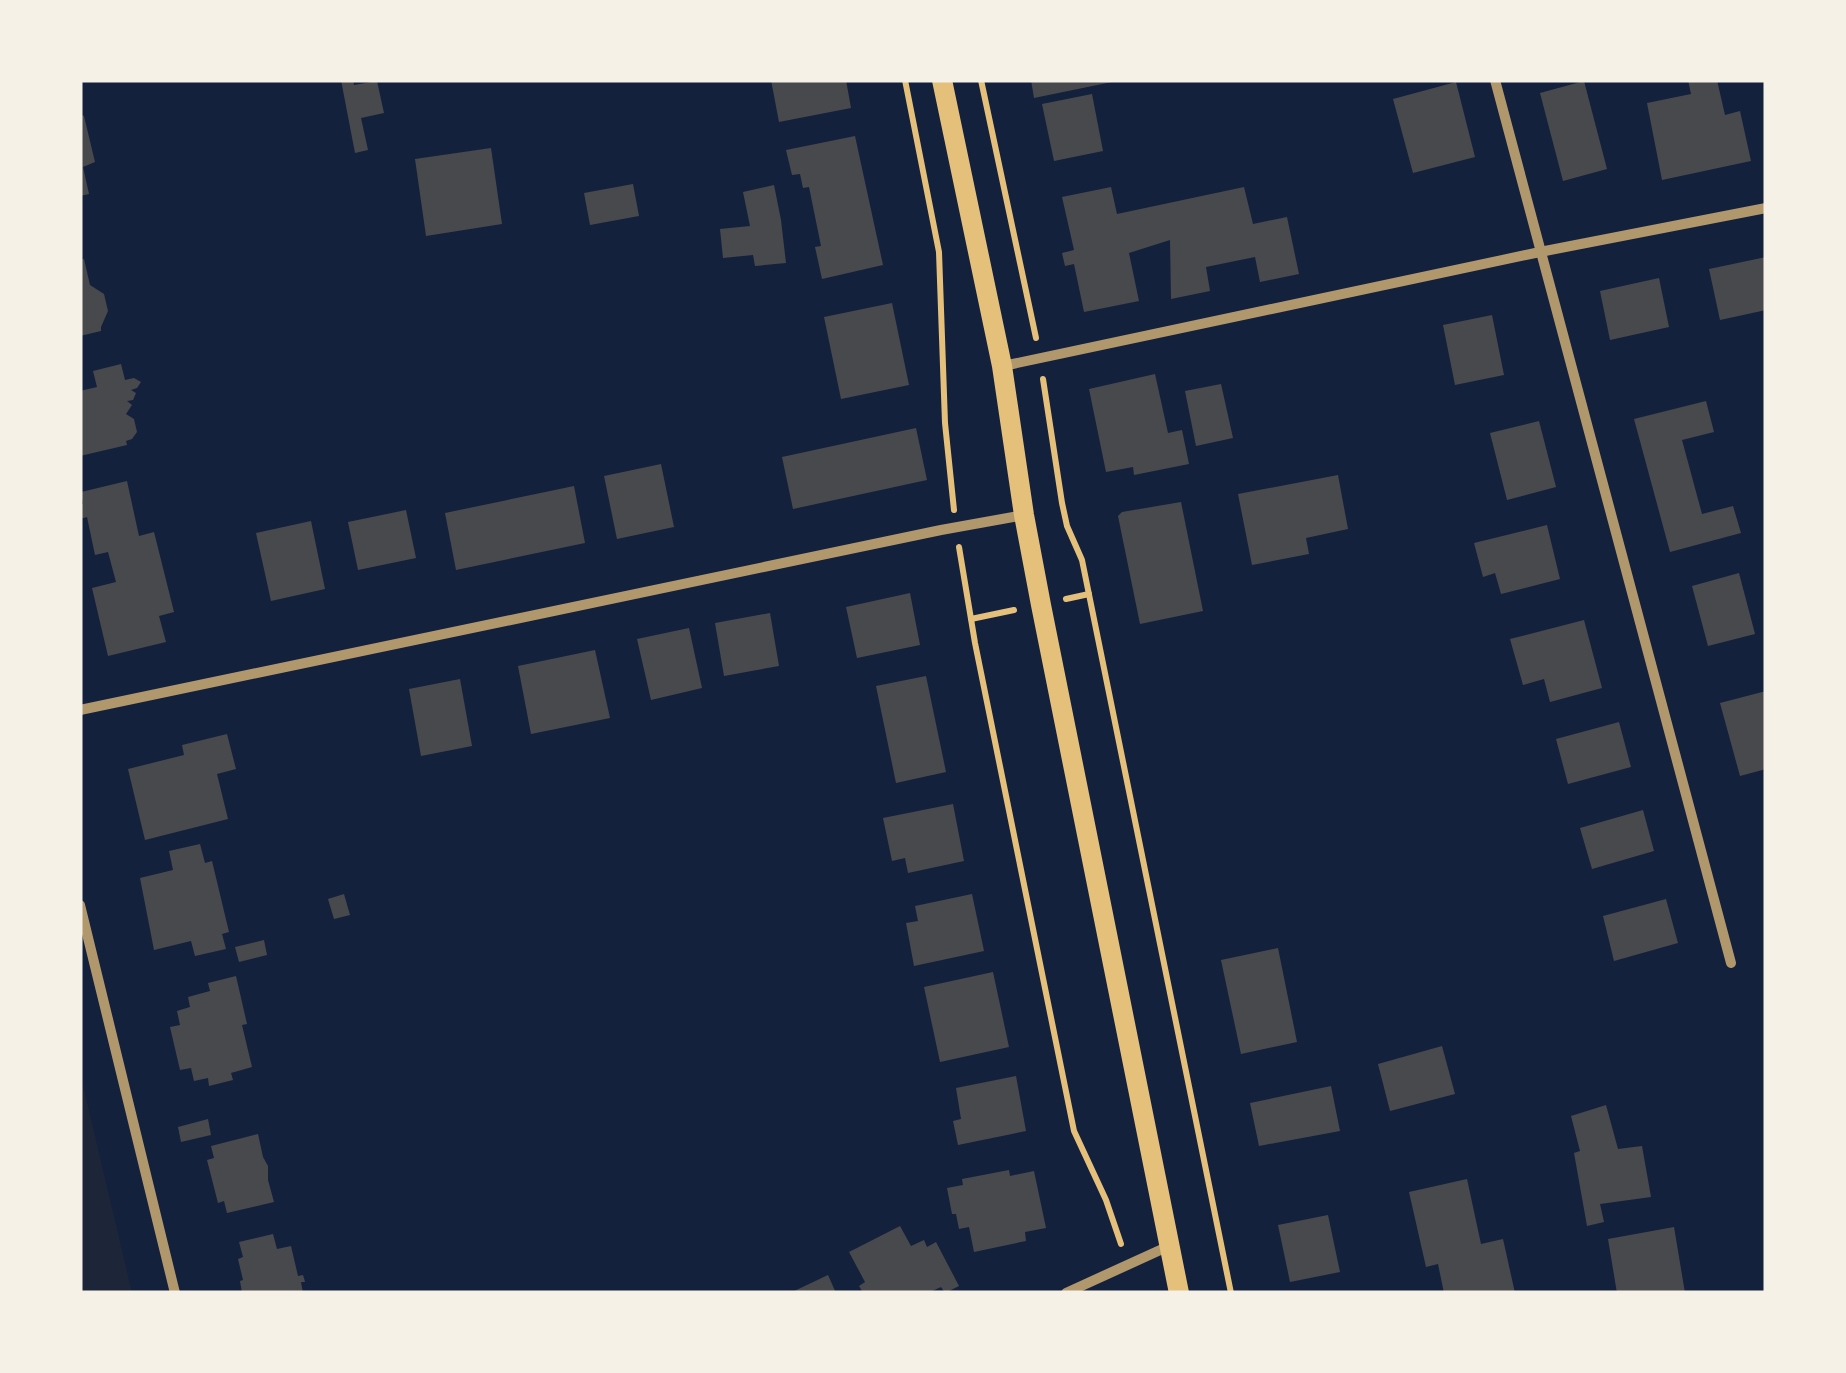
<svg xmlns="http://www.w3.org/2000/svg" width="1846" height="1373" viewBox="0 0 1846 1373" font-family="'Archivo Narrow',sans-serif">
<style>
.green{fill:#1d2539}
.building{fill:#48494c}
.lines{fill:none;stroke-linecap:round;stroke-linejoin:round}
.path{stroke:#e5c07b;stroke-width:6}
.minor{stroke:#b1986c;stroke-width:10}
.secondary{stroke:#e5c07b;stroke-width:20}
</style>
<rect width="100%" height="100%" fill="#14213d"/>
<polygon class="green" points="80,1073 132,1293 80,1293"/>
<g class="building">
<polygon points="341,80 353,80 354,85 377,81 384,113 361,118 368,150 355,153"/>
<polygon points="771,80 846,80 851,108 779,122"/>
<polygon points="1031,80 1112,80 1112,82 1034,98"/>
<polygon points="1688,80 1717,80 1725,115 1740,111 1751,161 1662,180 1647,103 1691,94"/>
<polygon points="1584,81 1607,169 1563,181 1540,93"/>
<polygon points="1456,82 1475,157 1413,173 1393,99"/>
<polygon points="1092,94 1103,151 1054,161 1042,104"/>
<polygon points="80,114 84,116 95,162 83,167 89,194 80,196"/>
<polygon points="855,136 883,265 822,279 815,247 821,246 809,187 803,188 800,174 792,175 786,150"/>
<polygon points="491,148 502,224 426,236 415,159"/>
<polygon points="633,184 639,216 590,225 584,193"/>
<polygon points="774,185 781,220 786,263 755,266 753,255 723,258 720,229 750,226 743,192"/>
<polygon points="1111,187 1117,214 1244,187 1253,224 1287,217 1299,274 1260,282 1255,257 1206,267 1210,291 1171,299 1170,240 1129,253 1139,301 1084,312 1074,264 1065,266 1062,253 1074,250 1062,197"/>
<polygon points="1766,257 1766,310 1720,320 1709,269"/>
<polygon points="84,259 90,285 104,294 108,311 101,327 101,331 80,336 80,260"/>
<polygon points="1659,278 1669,327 1610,340 1600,291"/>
<polygon points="892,303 909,385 841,399 824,317"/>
<polygon points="1492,315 1504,375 1455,385 1443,325"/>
<polygon points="121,364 125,380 134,378 141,382 137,388 131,390 136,393 133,400 127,401 132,405 126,414 134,419 137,432 132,439 126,441 127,445 80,456 80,391 97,387 93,371"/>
<polygon points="1155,374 1168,433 1182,430 1189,464 1134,475 1133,467 1106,472 1089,389"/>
<polygon points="1221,384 1233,438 1196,446 1185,391"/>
<polygon points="1706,401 1714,432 1682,440 1702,514 1733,506 1741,533 1670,552 1634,419"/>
<polygon points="1539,421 1556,487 1507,500 1490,433"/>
<polygon points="916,428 927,480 793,509 782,457"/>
<polygon points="661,464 674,527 617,539 604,476"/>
<polygon points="1338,475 1348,529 1306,538 1309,554 1252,565 1238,494"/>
<polygon points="127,481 139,536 154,532 174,612 159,616 166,642 108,656 92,588 116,582 108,552 95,555 87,517 80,519 80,505 83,504 81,492"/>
<polygon points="574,486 585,543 456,570 445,513"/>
<polygon points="1181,502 1203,611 1140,624 1118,516 1122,512"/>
<polygon points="406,510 416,558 358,570 348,522"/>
<polygon points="311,521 325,589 271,601 256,533"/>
<polygon points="1547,525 1560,579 1501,594 1495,573 1483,577 1474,543"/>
<polygon points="1739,573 1755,634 1708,646 1692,586"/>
<polygon points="910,593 920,645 857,658 846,607"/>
<polygon points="770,613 779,666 724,676 715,623"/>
<polygon points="1584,620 1602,688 1550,702 1544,679 1523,685 1510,639"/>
<polygon points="689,628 702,688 651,700 637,639"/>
<polygon points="595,650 610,718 531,734 518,666"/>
<polygon points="926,676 946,772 896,783 876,686"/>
<polygon points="460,679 472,746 421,756 409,689"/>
<polygon points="1766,691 1766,769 1740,776 1720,703"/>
<polygon points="1619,722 1631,767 1568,784 1556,739"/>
<polygon points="227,734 236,769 217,774 228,819 145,840 128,769 184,755 182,745"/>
<polygon points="953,804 964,861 908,873 905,858 892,861 883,818"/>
<polygon points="1643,810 1654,851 1592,869 1580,828"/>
<polygon points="200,844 205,863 212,861 229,932 222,934 226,949 195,956 191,941 154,950 140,878 173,870 169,851"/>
<polygon points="344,894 350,915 334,919 328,899"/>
<polygon points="972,894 984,951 914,966 906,923 918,921 915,906"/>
<polygon points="1666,899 1678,943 1614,961 1603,916"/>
<polygon points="264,940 267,955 239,962 235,947"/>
<polygon points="1278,948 1297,1042 1241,1054 1221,960"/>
<polygon points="993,972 1009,1047 940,1062 924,987"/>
<polygon points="236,976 247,1024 242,1025 252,1067 231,1073 233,1080 209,1086 208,1078 194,1081 191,1068 180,1070 170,1027 180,1025 177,1011 190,1007 188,997 210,991 208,983"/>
<polygon points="1442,1046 1455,1094 1390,1111 1378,1064"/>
<polygon points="1016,1076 1026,1131 958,1145 953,1121 961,1119 956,1088"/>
<polygon points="1331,1086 1340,1131 1259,1146 1250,1103"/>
<polygon points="1606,1105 1618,1149 1642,1146 1651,1197 1600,1204 1604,1222 1587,1226 1574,1153 1580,1151 1571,1116"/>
<polygon points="208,1119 211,1135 181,1142 178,1127"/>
<polygon points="258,1134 263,1157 268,1166 268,1180 274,1202 227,1213 224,1201 218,1203 207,1160 214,1158 211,1146"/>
<polygon points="1009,1170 1010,1176 1034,1171 1046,1228 1025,1232 1026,1241 974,1252 969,1227 959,1229 956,1214 952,1214 947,1188 963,1185 962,1179"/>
<polygon points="1467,1179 1481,1244 1503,1239 1515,1293 1444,1293 1438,1264 1426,1267 1409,1192"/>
<polygon points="1328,1215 1340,1272 1290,1282 1278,1225"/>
<polygon points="900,1226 911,1246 924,1240 927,1247 936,1242 959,1286 945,1293 941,1287 928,1293 863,1293 859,1286 865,1282 849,1252"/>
<polygon points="1674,1227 1685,1293 1617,1293 1608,1239"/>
<polygon points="273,1234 277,1249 291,1246 298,1276 303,1275 305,1282 301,1282 303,1293 242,1293 240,1281 243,1280 238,1259 243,1257 239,1242"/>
<polygon points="828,1275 836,1293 790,1293"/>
</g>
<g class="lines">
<g class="path">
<polyline points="905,80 939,252 945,423 954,510"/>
<polyline points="981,80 1036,338"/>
<polyline points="1043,379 1062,503 1067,526 1082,560 1231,1293"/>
<polyline points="959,547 975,643 1074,1131 1106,1200 1121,1244"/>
<polyline points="1066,599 1089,594"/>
<polyline points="971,619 1014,610"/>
</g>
<g class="minor">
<polyline points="1495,80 1731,963"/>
<polyline points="1003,366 1540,252 1766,208"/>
<polyline points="80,710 941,530 1024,515"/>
<polyline points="80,905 175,1293"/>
<polyline points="1066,1293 1169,1246"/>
</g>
<polyline class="secondary" points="942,80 1002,366 1024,515 1041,605 1179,1293"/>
</g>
<rect width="1846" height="1373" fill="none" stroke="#f6f1e7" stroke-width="165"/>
</svg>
